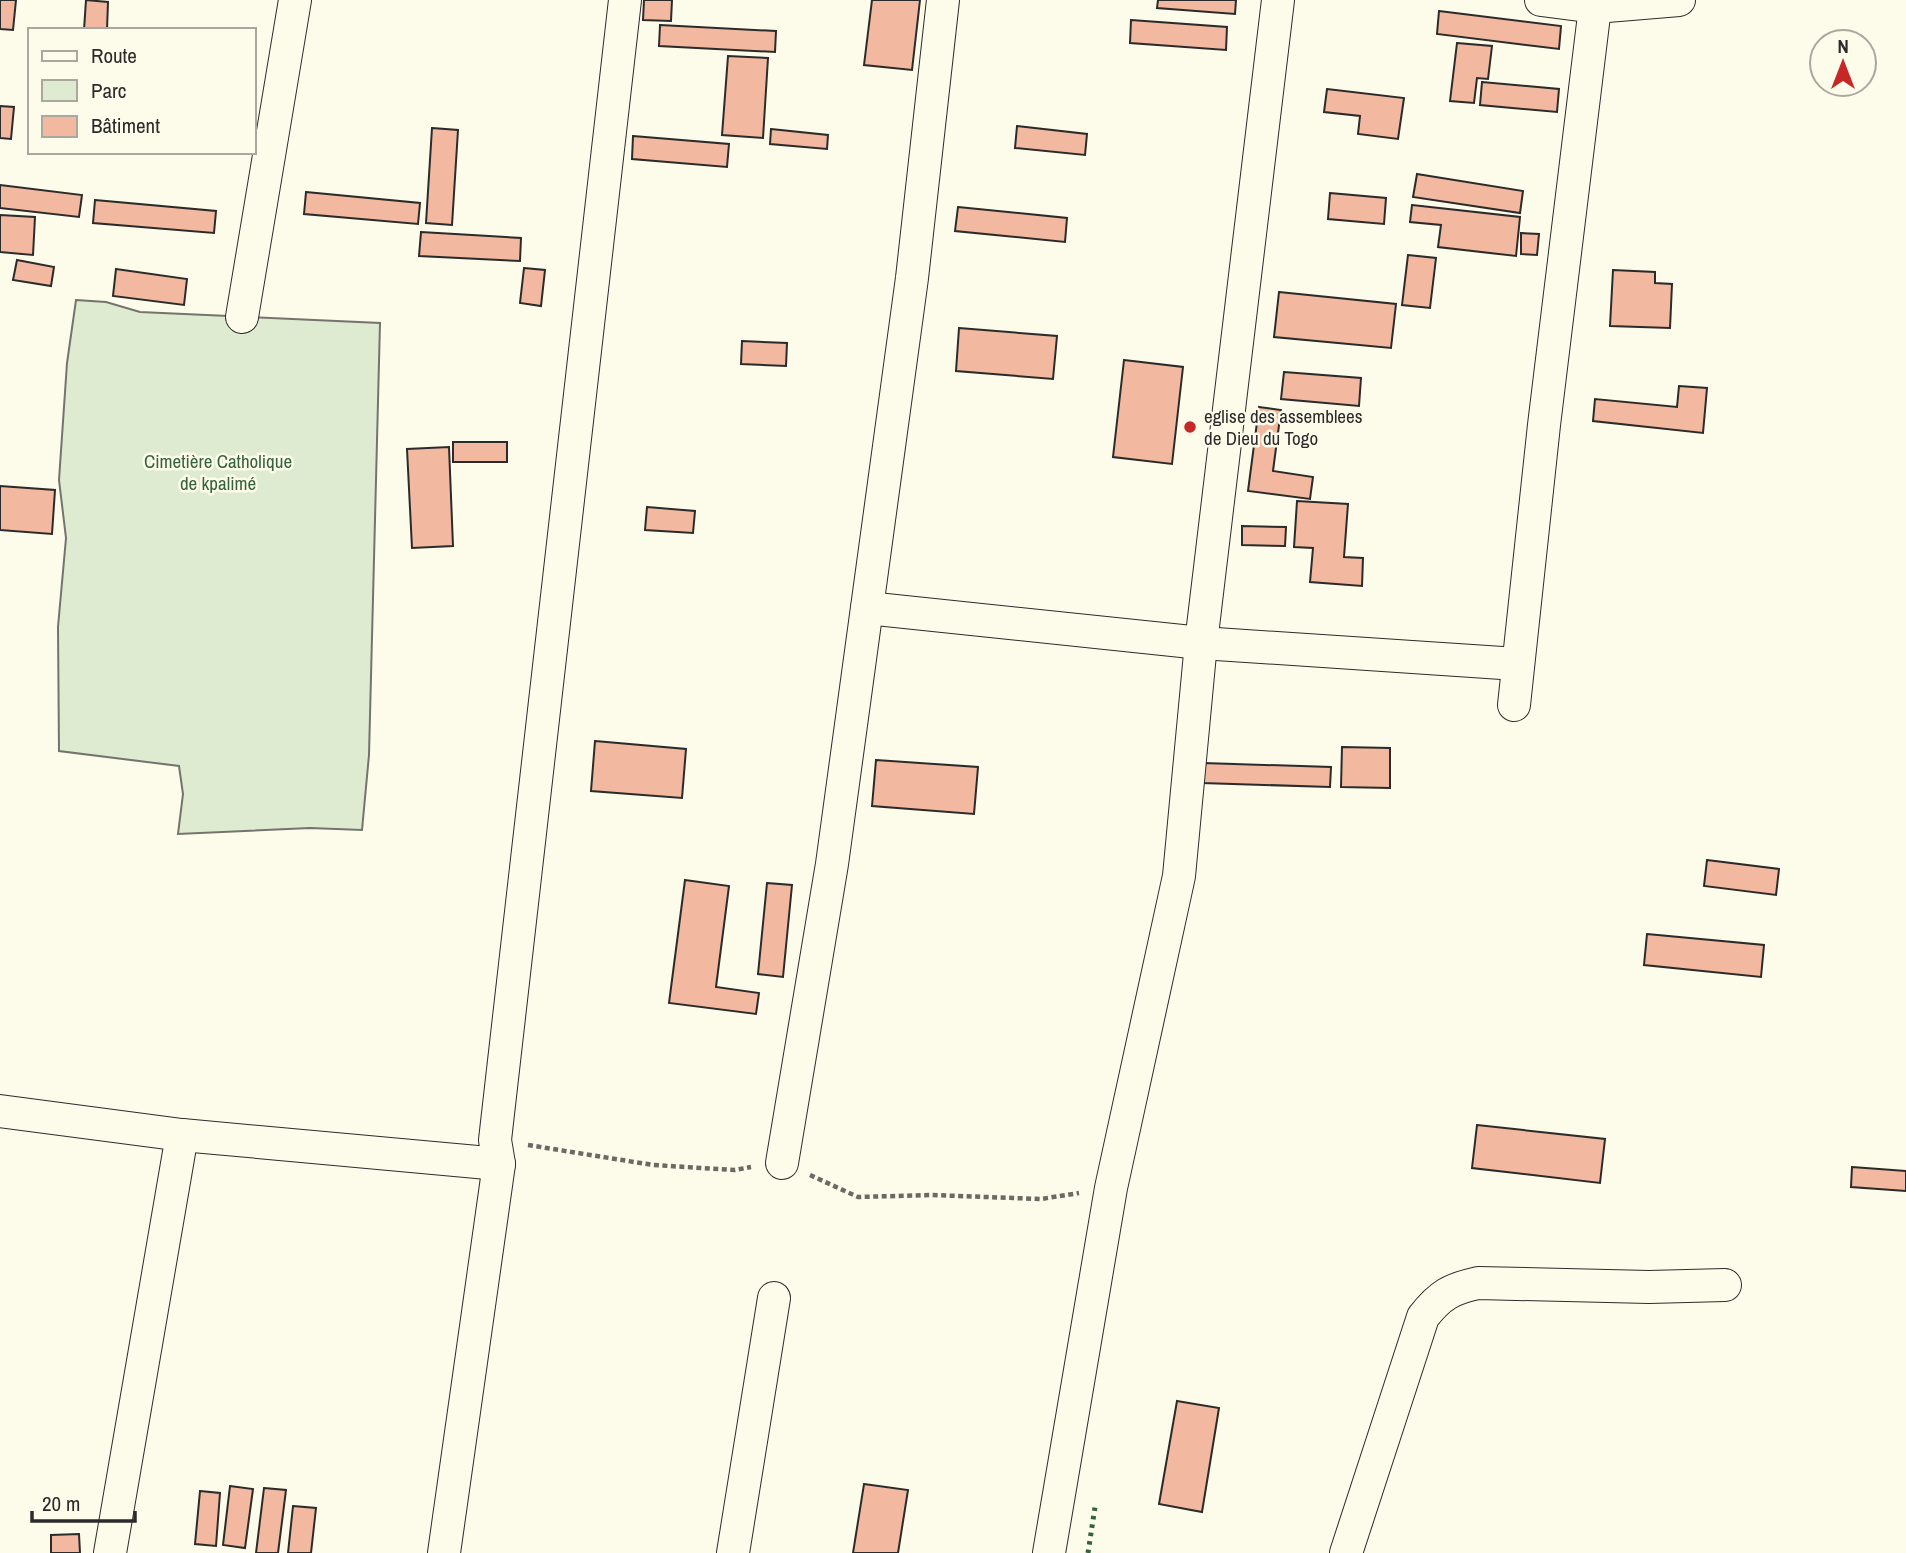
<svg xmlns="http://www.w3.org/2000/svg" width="1906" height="1553" viewBox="0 0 1906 1553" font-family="'Archivo Narrow',sans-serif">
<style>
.green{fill:#deebd1;stroke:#74746e;stroke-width:2}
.building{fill:#f2b8a0;stroke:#2b2b2b;stroke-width:2}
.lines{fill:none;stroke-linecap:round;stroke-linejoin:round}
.minor-casing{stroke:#2b2b2b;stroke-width:34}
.path{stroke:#6a6964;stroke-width:4.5;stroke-dasharray:5 3.5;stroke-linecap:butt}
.minor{stroke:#fdfbea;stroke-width:32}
.hedge{stroke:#34623c;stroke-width:5;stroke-dasharray:3.5 5;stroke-linecap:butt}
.poi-dot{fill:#c62828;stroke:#fdfbea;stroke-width:2.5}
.labels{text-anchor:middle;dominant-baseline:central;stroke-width:5;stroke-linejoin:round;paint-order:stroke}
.poi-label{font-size:19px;fill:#2b2b2b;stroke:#fdfbea;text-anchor:start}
.park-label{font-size:19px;fill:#34623c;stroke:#fdfbea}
</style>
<rect width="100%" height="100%" fill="#fdfbea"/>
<polygon class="green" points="76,300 106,302 140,312 380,323 369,755 362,830 310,828 178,834 183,794 179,766 59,751 58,627 66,538 59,480 67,363"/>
<g class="building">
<polygon points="0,0 16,0 13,30 0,29"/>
<polygon points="86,0 108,2 107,30 84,30"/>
<polygon points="644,0 672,0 671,21 643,20"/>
<polygon points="872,0 920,0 912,70 864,65"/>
<polygon points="1158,0 1236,0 1235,14 1157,8"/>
<polygon points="1439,11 1561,26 1559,49 1437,34"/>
<polygon points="1131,20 1227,27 1226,50 1130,43"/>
<polygon points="660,25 776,31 775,52 659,46"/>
<polygon points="1457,43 1492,46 1488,79 1477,78 1474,103 1450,101"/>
<polygon points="728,56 768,58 763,138 722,135"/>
<polygon points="1482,82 1559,89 1557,112 1480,105"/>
<polygon points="1327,89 1404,98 1398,139 1358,134 1360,116 1324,112"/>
<polygon points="0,106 14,107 11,139 0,138"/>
<polygon points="1017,126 1087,134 1085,155 1015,148"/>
<polygon points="432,128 458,130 452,225 426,223"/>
<polygon points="771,129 828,135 827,149 770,144"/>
<polygon points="633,136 729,144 727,167 632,159"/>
<polygon points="1417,174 1523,191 1520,213 1413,197"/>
<polygon points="0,185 82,195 79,217 0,208"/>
<polygon points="306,192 420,203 418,224 304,214"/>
<polygon points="1330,193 1386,198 1384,224 1328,219"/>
<polygon points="95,200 216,211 214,233 93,223"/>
<polygon points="1412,205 1520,217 1516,256 1438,247 1441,225 1410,222"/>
<polygon points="958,207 1067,218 1065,242 955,231"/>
<polygon points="0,215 35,217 33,255 0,252"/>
<polygon points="421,232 521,238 520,261 419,256"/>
<polygon points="1521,233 1539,234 1537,255 1521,254"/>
<polygon points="1408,255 1436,258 1430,308 1402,305"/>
<polygon points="17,260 54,267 51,286 13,280"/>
<polygon points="524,268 545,270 541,306 520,303"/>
<polygon points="116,269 187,279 184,305 113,296"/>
<polygon points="1613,270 1655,272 1655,283 1672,284 1670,328 1610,326"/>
<polygon points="1279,292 1396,304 1391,348 1274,337"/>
<polygon points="959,328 1057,336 1053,379 956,371"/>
<polygon points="742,341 787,343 786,366 741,364"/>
<polygon points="1124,360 1183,367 1172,464 1113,457"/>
<polygon points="1284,372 1361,378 1359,406 1281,399"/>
<polygon points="1679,386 1707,388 1703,433 1593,421 1595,399 1677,407"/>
<polygon points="1259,407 1281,410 1273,471 1313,477 1310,499 1248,491"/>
<rect x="453" y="442" width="54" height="20"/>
<polygon points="449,447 453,546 412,548 407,449"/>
<polygon points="0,486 55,490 52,534 0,530"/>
<polygon points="1297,501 1348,504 1344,557 1363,558 1362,586 1310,582 1313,548 1294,547"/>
<polygon points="647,507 695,511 693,533 645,530"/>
<polygon points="1242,526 1286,527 1285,546 1242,545"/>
<polygon points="595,741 686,749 682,798 591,791"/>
<polygon points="1342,747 1390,748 1390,788 1341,787"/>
<polygon points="876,760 978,767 974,814 872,806"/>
<polygon points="1203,763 1331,767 1330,787 1202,783"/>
<polygon points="1707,860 1779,869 1776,895 1704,886"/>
<polygon points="685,880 729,886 716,987 759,993 756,1014 669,1003"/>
<polygon points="767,883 792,885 783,977 758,974"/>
<polygon points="1647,934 1764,945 1761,977 1644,965"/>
<polygon points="1477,1125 1605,1139 1600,1183 1472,1168"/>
<polygon points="1852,1167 1906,1171 1906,1191 1851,1187"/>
<polygon points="1177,1401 1219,1408 1202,1512 1159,1504"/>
<polygon points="864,1484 908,1490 898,1553 853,1553"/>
<polygon points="230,1486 253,1489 245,1548 223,1545"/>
<polygon points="264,1488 286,1490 278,1553 256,1553"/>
<polygon points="200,1491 220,1493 216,1546 195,1544"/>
<polygon points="293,1506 316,1508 311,1553 288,1553"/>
<polygon points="79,1534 80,1553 51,1553 51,1535"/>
</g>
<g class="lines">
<defs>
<g id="minor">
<polyline points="1541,0 1595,7 1679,0"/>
<polyline points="242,317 295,0"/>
<polyline points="867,608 1201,643 1517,664"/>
<polyline points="1514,705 1544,425 1595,7"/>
<polyline points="0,1111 182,1135 499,1164"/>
<polyline points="782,1163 832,864 912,278 943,0"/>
<polyline points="110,1553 182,1135"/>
<polyline points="444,1553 499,1164 495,1140 625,0"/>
<polyline points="733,1553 774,1298"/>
<polyline points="1049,1553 1111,1188 1179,876 1201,643 1278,0"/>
<path d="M1346,1553L1423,1317C1440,1295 1451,1289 1478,1283L1649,1287L1725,1285"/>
</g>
</defs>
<use href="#minor" class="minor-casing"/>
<g class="path">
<polyline points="528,1145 653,1165 735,1170 751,1167"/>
<polyline points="810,1175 858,1197 932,1195 1041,1199 1079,1193"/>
</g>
<use href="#minor" class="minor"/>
<polyline class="hedge" points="1088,1553 1095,1507"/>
</g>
<circle class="poi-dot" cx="1190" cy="427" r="7"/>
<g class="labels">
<g class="poi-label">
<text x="1204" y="416">eglise des assemblees<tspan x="1204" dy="22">de Dieu du Togo</tspan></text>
</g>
<g class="park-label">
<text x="218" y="461">Cimetière Catholique<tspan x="218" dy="22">de kpalimé</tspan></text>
</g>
</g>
<rect x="28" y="28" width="228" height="126" fill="#fdfbea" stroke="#a9a89e" stroke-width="2"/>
<rect x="42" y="51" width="35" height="10" fill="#fdfbea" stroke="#a9a89e" stroke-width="2"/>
<text x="91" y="63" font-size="21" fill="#2b2b2b">Route</text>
<rect x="42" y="80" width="35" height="21" fill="#deebd1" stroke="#a9a89e" stroke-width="2"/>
<text x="91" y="98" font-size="21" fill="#2b2b2b">Parc</text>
<rect x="42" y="116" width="35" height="21" fill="#f2b8a0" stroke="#a9a89e" stroke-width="2"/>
<text x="91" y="133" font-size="21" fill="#2b2b2b">Bâtiment</text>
<g transform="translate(1843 63)"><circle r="33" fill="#fdfbea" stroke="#a9a89e" stroke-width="2"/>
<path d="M0-5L12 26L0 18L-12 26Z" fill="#c62828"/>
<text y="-10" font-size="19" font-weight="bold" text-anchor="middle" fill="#2b2b2b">N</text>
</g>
<path d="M32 1511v10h103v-10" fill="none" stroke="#2b2b2b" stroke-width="3.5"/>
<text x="42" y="1511" font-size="21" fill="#2b2b2b" stroke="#fdfbea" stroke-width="5" paint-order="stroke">20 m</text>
</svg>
